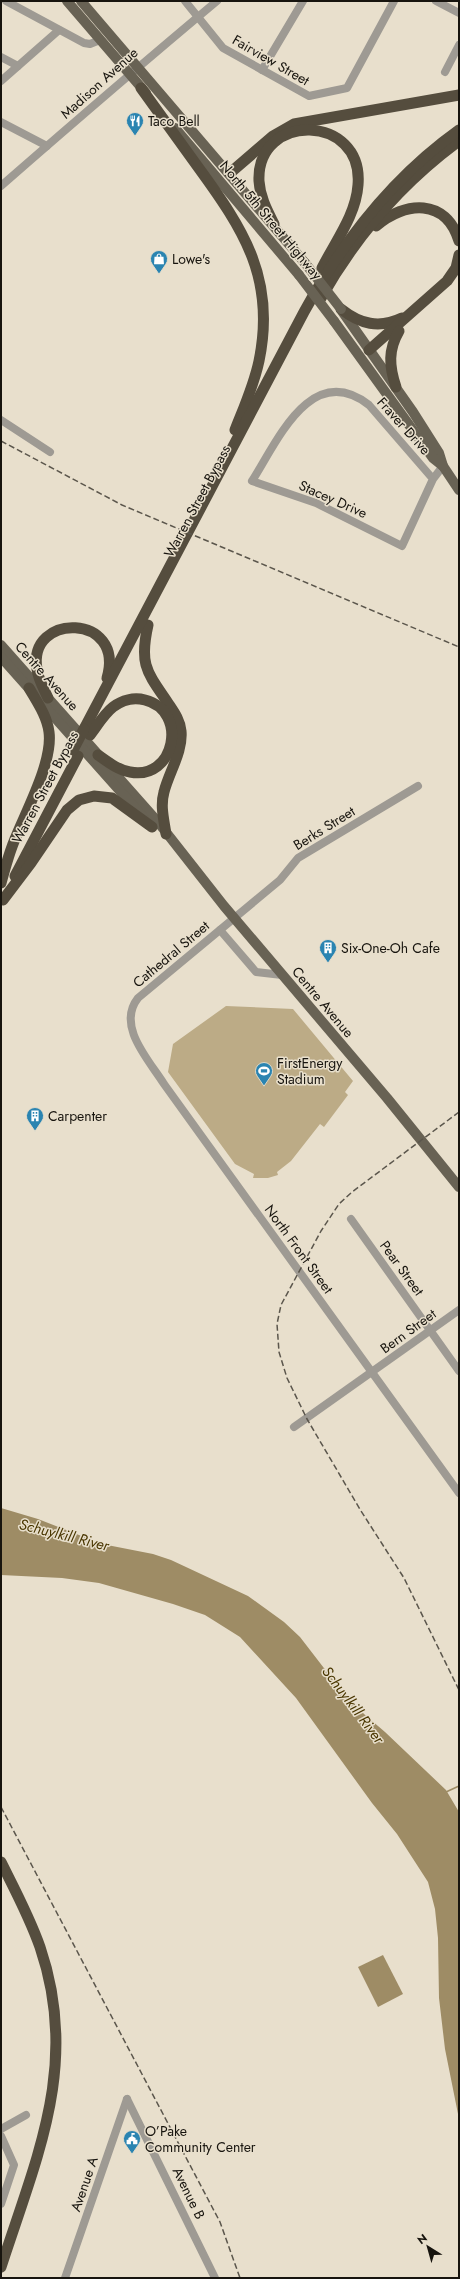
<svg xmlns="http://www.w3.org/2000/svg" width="460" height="2279" viewBox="0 0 460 2279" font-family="Jost,sans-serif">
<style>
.green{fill:#bcab86}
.water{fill:#9e8c65}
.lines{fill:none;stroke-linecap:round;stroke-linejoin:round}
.stream{stroke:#9e8c65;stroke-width:1.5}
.minor{stroke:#9e9a93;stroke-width:8}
.major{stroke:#686254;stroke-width:10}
.highway{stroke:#554d3e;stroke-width:11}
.rail{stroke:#5b564c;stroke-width:1.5;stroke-dasharray:6 3;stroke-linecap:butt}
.major-bridge{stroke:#686254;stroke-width:10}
.highway-bridge{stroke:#554d3e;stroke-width:11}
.labels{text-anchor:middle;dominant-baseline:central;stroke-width:3;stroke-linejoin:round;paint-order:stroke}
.street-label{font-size:14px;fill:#17140e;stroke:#e8dfcc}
.poi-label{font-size:14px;fill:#17140e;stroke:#e8dfcc;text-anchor:start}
.water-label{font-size:15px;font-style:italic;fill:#493600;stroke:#e8dfcc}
</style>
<rect width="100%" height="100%" fill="#e8dfcc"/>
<polygon class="green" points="226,1006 293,1009 353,1081 345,1092 348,1095 324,1127 320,1124 291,1161 277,1172 278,1175 268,1178 253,1178 254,1174 235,1164 168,1072 173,1044"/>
<g class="water">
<polygon points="1,1508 38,1519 102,1544 153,1554 171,1560 248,1596 284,1622 300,1637 337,1685 364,1714 385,1732 446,1790 459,1812 459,2119 445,2049 439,1998 438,1938 435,1909 428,1882 397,1834 372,1803 296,1698 240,1637 205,1615 173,1604 99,1583 62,1578 1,1575"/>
<polygon points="383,1955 403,1994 378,2007 358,1967"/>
</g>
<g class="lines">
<polyline class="stream" points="446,1792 459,1786"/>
<g class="minor">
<polyline points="6,1 84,43 90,44 100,40"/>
<polyline points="185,1 223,48 309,96 347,88 394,1"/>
<polyline points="436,1 459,13"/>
<polyline points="1,57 18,66"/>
<polyline points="262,70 303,1"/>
<polyline points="445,72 459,45"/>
<polyline points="1,81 59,30"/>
<polyline points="1,122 47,146"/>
<path d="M1,186C72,124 144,62 217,1"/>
<polyline points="1,420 50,452"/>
<path d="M433,479L369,405C311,360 277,442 252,481L316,503L402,546L433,479L443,466"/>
<path d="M418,786L298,858L280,880L138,998C116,1026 149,1060 164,1084L459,1493"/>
<polyline points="220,930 256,972 282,975"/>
<polyline points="351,1219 459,1371"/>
<polyline points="294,1427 459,1310"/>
<polyline points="127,2099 215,2278"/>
<polyline points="1,2129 26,2115"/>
<polyline points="1,2136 14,2165 1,2204"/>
<polyline points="65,2278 127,2099"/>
</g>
<g class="major">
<polyline points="67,1 146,93"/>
<polyline points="81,1 305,263"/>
<polyline points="175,128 299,275"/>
<polyline points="342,311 413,412 439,453 443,466 459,490"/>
<polyline points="334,321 433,458 443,466"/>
<polyline points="1,645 158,822 224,906 387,1098 459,1187"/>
<polyline points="1,657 144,818"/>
</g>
<g class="highway">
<path d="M141,88C160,114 179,141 198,167C244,230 276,279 259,361C254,385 244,407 235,430"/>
<polyline points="230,173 273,136 294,124 459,95"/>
<path d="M274,224C267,210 260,197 259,181C256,112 364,113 358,185C356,215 335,242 322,268"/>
<path d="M376,226C405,201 446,198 459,241"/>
<path d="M321,298C356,236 402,183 459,141"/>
<path d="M341,309C360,324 379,329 402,318"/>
<polyline points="369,350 447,281 456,268 459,255"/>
<path d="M396,387C389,366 388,350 399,331"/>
<path d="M148,625C139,665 147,672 168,703C174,712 180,720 181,731C183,752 169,772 164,792C160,806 164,820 166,834"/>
<path d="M48,698C44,689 38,679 37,669C27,612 126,613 107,678"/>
<path d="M84,729L304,312C343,241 393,177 459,130"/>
<path d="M90,735C97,726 104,714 113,707C122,700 134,697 145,700C189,711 175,781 130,772C118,770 108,762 98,755"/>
<polyline points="15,876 78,756"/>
<path d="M1,883C5,868 9,853 15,839C26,811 53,762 49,732C47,716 37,702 29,688"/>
<polyline points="3,900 31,863 67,810 79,800 94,796 112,798 152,827"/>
<path d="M1,1862C15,1890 30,1918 40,1947C80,2064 37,2156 1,2267"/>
</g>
<g class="rail">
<polyline points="1,441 122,505 459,647"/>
<polyline points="459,1112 352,1192 339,1204 321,1231 281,1305 277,1324 279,1352 287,1378 307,1419 361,1511 404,1578 459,1690"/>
<polyline points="1,1807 220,2222 240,2278"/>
</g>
<g class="major-bridge">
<polyline points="305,263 341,309"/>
<polyline points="299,275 334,321"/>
</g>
<polyline class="highway-bridge" points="73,750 84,729"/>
</g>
<defs>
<symbol id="restaurant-pin" viewBox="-11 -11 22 30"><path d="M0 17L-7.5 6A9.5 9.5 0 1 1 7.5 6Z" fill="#2a84b1" stroke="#e8dfcc"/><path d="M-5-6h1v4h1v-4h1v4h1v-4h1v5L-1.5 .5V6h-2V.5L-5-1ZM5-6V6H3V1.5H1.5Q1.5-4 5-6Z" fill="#fff"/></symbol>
<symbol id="shop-pin" viewBox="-11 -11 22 30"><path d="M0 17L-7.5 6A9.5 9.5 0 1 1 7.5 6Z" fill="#2a84b1" stroke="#e8dfcc"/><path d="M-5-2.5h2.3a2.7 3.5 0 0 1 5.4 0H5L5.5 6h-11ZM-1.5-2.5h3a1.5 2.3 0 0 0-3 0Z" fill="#fff"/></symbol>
<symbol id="building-pin" viewBox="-11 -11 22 30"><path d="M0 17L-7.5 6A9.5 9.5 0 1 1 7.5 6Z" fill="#2a84b1" stroke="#e8dfcc"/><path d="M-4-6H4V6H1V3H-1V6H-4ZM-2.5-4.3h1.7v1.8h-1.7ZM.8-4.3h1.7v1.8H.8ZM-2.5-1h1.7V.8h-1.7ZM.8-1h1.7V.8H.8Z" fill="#fff"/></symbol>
<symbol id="stadium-pin" viewBox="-11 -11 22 30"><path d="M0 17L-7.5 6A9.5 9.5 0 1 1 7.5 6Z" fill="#2a84b1" stroke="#e8dfcc"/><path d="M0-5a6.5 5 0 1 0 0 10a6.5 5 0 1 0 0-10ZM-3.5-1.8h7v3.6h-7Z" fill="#fff"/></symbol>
<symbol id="civic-pin" viewBox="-11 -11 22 30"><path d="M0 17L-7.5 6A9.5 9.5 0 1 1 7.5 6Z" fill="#2a84b1" stroke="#e8dfcc"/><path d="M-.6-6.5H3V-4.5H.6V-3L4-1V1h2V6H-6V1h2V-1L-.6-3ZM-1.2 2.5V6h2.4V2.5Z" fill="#fff"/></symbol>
</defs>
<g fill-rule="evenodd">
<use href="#restaurant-pin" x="125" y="111" width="20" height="27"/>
<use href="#shop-pin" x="149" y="249" width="20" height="27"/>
<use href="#building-pin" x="318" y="938" width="20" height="27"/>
<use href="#stadium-pin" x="254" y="1061" width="20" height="27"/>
<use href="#building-pin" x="25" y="1106" width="20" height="27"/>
<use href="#civic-pin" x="122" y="2129" width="20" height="27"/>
</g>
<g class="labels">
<g class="street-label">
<text transform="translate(271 60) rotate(30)">Fairview Street</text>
<text transform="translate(99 83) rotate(-42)">Madison Avenue</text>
<text transform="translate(271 220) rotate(50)">North 5th Street Highway</text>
<text transform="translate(404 426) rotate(48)">Fraver Drive</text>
<text transform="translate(333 499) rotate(24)">Stacey Drive</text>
<text transform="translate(197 501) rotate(-62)">Warren Street Bypass</text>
<text transform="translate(47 676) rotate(48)">Centre Avenue</text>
<text transform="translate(45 787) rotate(-62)">Warren Street Bypass</text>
<text transform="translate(324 828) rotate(-32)">Berks Street</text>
<text transform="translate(171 954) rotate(-40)">Cathedral Street</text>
<text transform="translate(323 1002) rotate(50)">Centre Avenue</text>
<text transform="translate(299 1249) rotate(54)">North Front Street</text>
<text transform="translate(402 1268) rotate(54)">Pear Street</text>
<text transform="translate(408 1331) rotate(-36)">Bern Street</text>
<text transform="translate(84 2184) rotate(-71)">Avenue A</text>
<text transform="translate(189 2193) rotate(64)">Avenue B</text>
</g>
<g class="poi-label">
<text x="148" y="121">Taco Bell</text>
<text x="172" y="259">Lowe's</text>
<text x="341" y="948">Six-One-Oh Cafe</text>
<text x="277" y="1063">FirstEnergy<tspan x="277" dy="16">Stadium</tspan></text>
<text x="48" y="1116">Carpenter</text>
<text x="145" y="2131">O’Pake<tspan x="145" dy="16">Community Center</tspan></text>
</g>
<g class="water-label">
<text transform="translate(64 1535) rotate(14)">Schuylkill River</text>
<text transform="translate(353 1705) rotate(53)">Schuylkill River</text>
</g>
</g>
<rect width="460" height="2279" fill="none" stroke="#17140e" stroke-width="4"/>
<g transform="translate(428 2247) rotate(323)" stroke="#e8dfcc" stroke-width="3" paint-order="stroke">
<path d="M0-3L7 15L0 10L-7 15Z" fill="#17140e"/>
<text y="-6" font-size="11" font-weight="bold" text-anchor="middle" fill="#17140e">N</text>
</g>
</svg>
